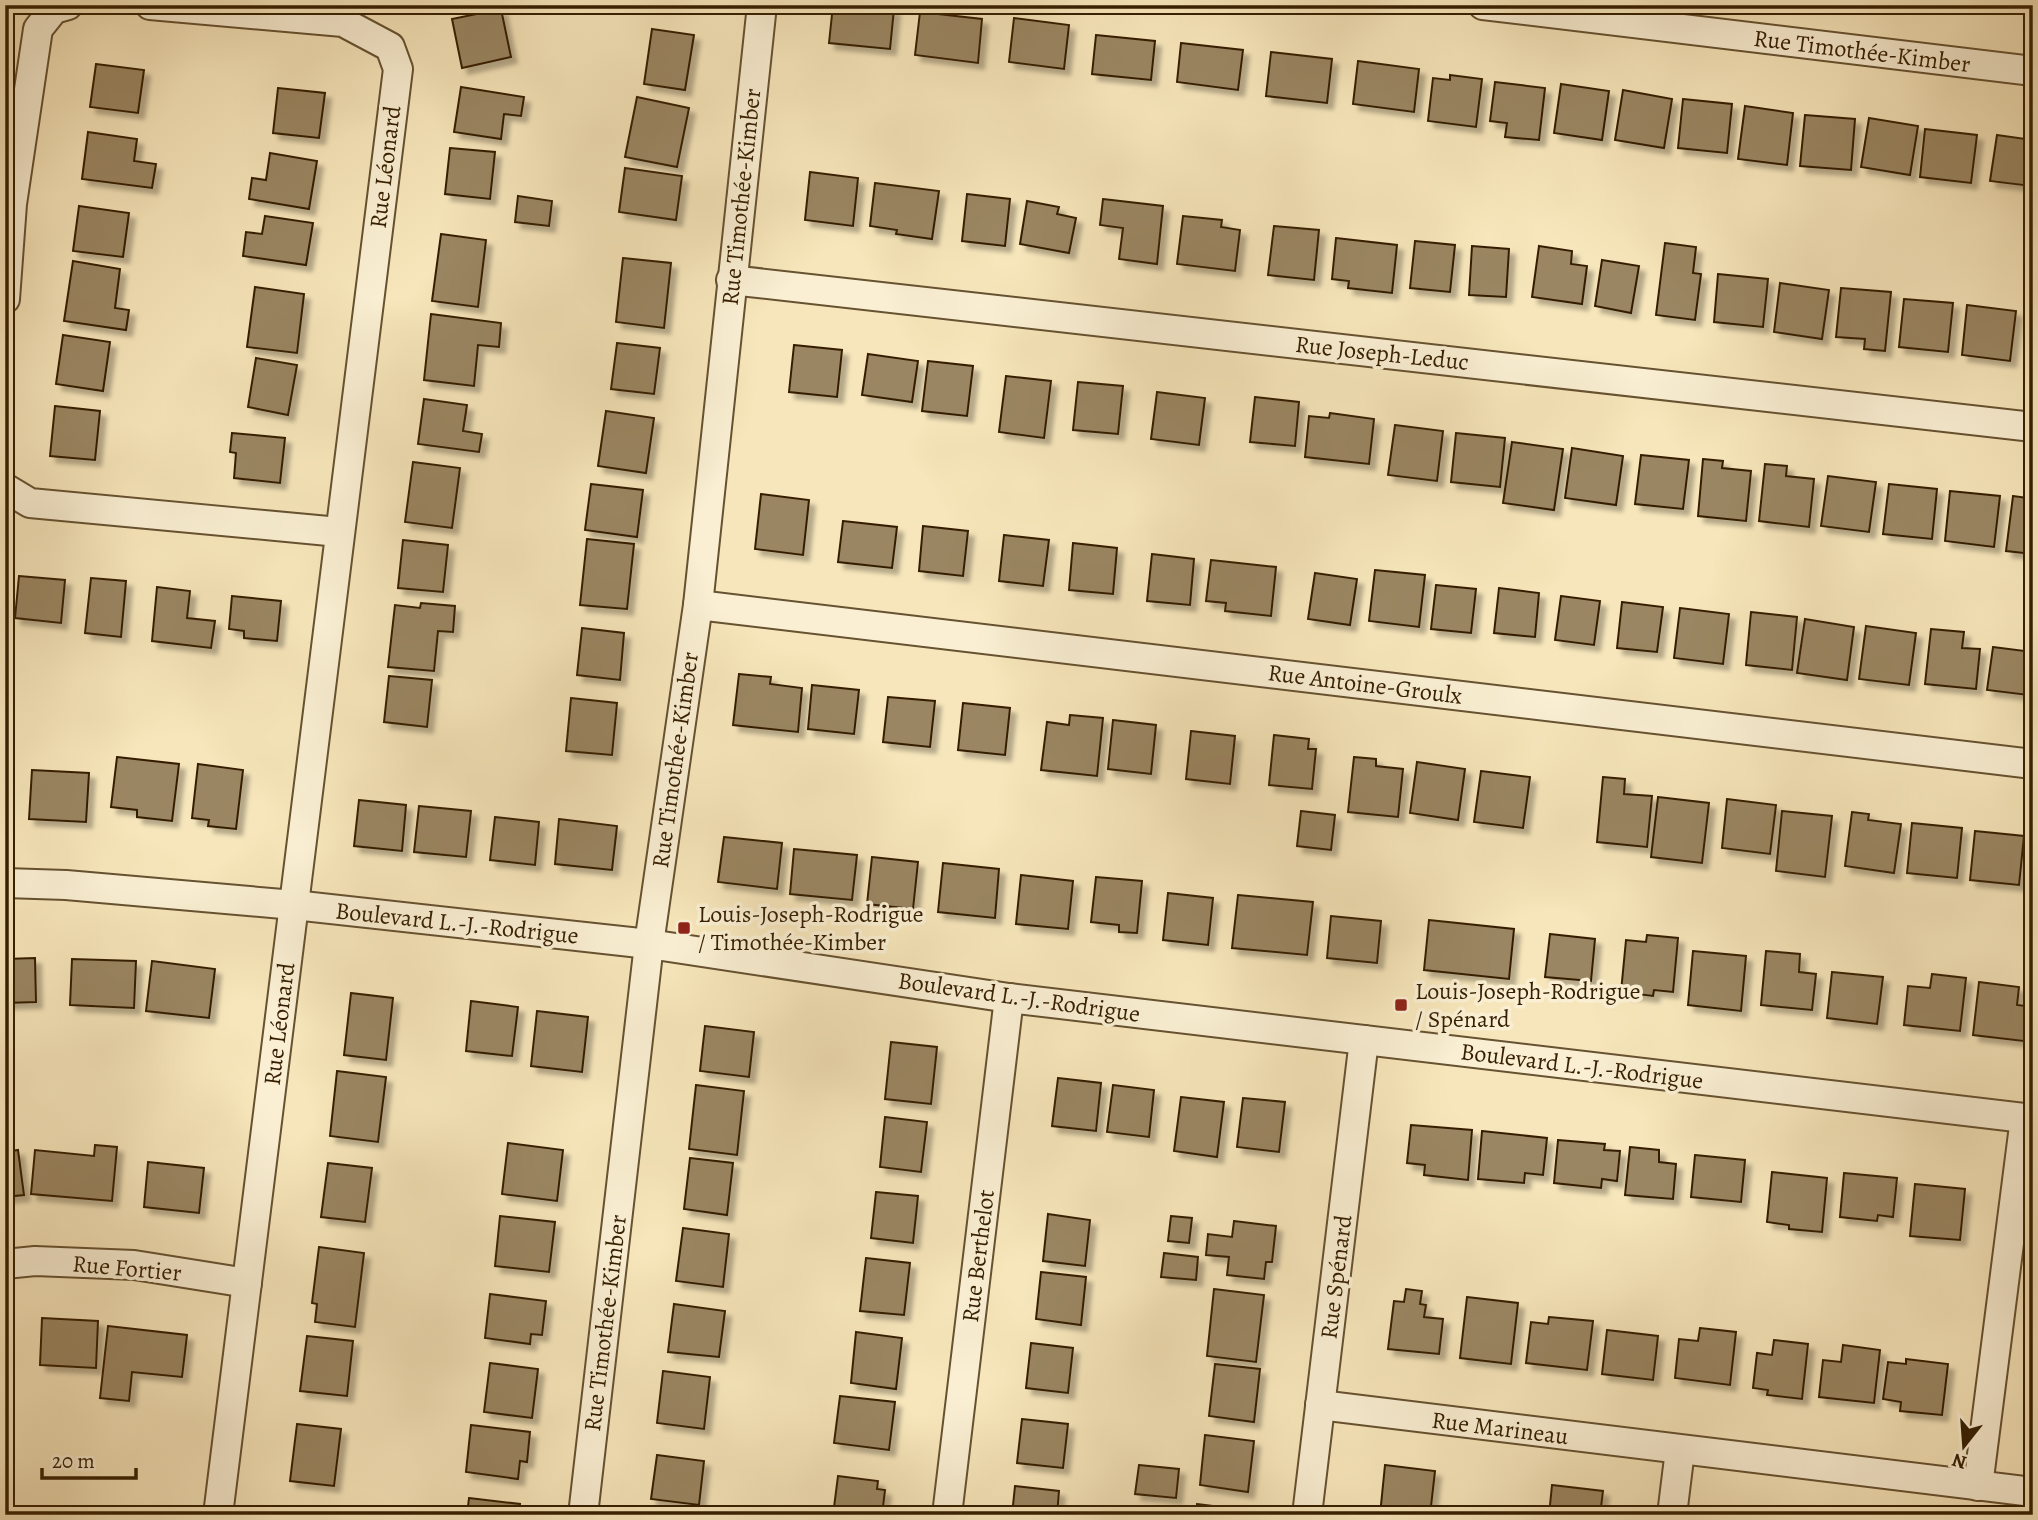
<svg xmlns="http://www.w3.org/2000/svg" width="2038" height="1520" viewBox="0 0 2038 1520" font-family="Alegreya,serif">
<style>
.building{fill:#9a8662;stroke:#361f01;stroke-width:2;filter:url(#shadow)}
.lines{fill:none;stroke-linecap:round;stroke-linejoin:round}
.minor-casing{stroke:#665130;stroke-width:32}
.minor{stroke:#faefd3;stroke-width:28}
.poi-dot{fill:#8f2418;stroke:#faefd3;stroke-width:2.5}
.labels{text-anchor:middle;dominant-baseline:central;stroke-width:7;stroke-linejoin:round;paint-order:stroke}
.street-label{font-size:24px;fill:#361f01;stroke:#faefd3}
.poi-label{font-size:24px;fill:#361f01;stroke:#faefd3;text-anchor:start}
</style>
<defs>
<filter id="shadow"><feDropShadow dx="6" dy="6" stdDeviation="2" flood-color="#0004"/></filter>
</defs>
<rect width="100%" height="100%" fill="#f7e6bb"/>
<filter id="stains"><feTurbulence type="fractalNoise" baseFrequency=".00286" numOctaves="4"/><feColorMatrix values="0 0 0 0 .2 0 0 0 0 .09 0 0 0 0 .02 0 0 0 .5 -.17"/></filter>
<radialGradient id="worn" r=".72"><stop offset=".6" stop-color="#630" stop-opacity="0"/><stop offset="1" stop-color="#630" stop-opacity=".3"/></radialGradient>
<g class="building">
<polygon points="833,5 894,9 890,49 829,43"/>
<polygon points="501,9 511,57 462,68 452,19"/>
<polygon points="920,12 982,19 978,63 915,55"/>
<polygon points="1014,18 1069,25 1064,69 1009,62"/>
<polygon points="652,29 694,35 685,90 644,84"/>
<polygon points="1096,35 1155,41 1151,80 1092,74"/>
<polygon points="1181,43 1243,50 1238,90 1177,82"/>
<polygon points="1271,52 1332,59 1327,103 1266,96"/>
<polygon points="1358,61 1419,69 1414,112 1353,104"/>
<polygon points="96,64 144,70 138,113 90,107"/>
<polygon points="1450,75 1482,79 1476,127 1428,121 1433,78 1450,80"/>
<polygon points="1495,82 1545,88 1539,140 1505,137 1507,123 1490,121"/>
<polygon points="1561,84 1609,91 1602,140 1554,133"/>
<polygon points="461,87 524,97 521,116 504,114 501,139 454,132"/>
<polygon points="278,88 325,93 319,138 273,133"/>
<polygon points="1623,90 1672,99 1664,148 1615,140"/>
<polygon points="637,97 689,108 677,167 625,157"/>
<polygon points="1683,99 1732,104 1727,153 1678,148"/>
<polygon points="1745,106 1793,113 1787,165 1738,159"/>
<polygon points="1805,115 1855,119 1851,170 1800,166"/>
<polygon points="1869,118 1918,126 1910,175 1861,167"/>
<polygon points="1925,129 1977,135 1971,183 1920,177"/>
<polygon points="88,132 137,139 134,161 156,164 152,188 82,179"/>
<polygon points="1997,135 2033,140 2031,186 1990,181"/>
<polygon points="450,148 495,152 490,199 445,194"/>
<polygon points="270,153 317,161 309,209 249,199 252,178 266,180"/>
<polygon points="625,168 682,176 676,220 619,212"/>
<polygon points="810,172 858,178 853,226 805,220"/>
<polygon points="875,183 939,191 932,239 896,234 897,230 870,226"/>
<polygon points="967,194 1010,199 1005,246 962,241"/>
<polygon points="518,196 552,201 549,226 515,222"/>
<polygon points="1103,199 1163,206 1157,264 1119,259 1123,228 1100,225"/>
<polygon points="1027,201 1059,207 1057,214 1076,218 1069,253 1020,244"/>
<polygon points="79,206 129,213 123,257 73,251"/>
<polygon points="265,216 313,223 306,265 243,256 246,232 262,234"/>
<polygon points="1183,216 1222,220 1221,227 1240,230 1235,271 1177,264"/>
<polygon points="1274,226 1319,230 1314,280 1268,275"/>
<polygon points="441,234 486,240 478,307 432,301"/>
<polygon points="1336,238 1397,245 1392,293 1348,288 1349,281 1332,279"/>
<polygon points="1415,241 1455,245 1450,292 1410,288"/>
<polygon points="1665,243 1696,247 1693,273 1701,274 1695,320 1656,315"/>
<polygon points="1472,246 1509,249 1506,297 1469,295"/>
<polygon points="1539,246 1572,251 1571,264 1587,266 1582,304 1532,297"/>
<polygon points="623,258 671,263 664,328 616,322"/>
<polygon points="1602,260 1639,266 1631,313 1595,306"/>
<polygon points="73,261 120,269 115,308 129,310 126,330 64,321"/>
<polygon points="1718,274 1768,279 1763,327 1714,322"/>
<polygon points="1780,283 1829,290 1822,339 1774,332"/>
<polygon points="255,287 304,294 297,353 247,347"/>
<polygon points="1841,288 1891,292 1885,351 1864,349 1865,339 1836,337"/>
<polygon points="1904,299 1953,303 1948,352 1899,347"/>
<polygon points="1967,305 2016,311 2010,361 1962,355"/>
<polygon points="2032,307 2033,307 2033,359 2026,358"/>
<polygon points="431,314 501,323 499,347 478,345 474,386 424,380"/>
<polygon points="63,335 110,342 103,391 56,384"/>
<polygon points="617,343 660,348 654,394 611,389"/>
<polygon points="794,345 842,350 837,397 789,392"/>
<polygon points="868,354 918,361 912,402 862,395"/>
<polygon points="256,358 297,365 288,415 248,407"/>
<polygon points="928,361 973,366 967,416 922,411"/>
<polygon points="1006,376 1051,381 1044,438 999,432"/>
<polygon points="1078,382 1123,386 1118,434 1073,430"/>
<polygon points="1157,392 1205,398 1199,445 1151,439"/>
<polygon points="1255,397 1299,402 1295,446 1250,442"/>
<polygon points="424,399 467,405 463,431 482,434 479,452 418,444"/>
<polygon points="55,406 100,411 95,460 50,456"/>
<polygon points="606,411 654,418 646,473 598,466"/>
<polygon points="1330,413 1374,419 1369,464 1305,457 1309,416 1329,418"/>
<polygon points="1395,425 1443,431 1437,481 1388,475"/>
<polygon points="232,433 285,438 280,483 234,478 236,453 230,452"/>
<polygon points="1456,433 1505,438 1500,487 1451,482"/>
<polygon points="1512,442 1563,449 1554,510 1503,503"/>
<polygon points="1572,448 1623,456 1616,505 1565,498"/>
<polygon points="1641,455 1689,460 1683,509 1635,504"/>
<polygon points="1703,459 1723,461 1722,468 1751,471 1746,521 1698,516"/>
<polygon points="413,462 460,468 452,528 405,522"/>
<polygon points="1765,464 1787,466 1786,476 1814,479 1809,527 1759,521"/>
<polygon points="1828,476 1876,482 1869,532 1821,526"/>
<polygon points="591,484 643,490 637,537 585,530"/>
<polygon points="1889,484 1937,489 1932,539 1883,534"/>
<polygon points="1950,491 2000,496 1994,547 1945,541"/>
<polygon points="761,494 809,500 803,555 755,549"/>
<polygon points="2013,496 2028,498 2027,503 2033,504 2033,554 2006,551"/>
<polygon points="843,521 897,527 892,568 838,562"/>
<polygon points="923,526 968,531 963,576 919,571"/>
<polygon points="1004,535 1049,540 1043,586 999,581"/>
<polygon points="587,539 634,544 627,609 580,605"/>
<polygon points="403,540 448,545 443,592 398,588"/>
<polygon points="1073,543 1117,548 1113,594 1069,590"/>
<polygon points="1152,554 1194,559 1190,605 1147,601"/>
<polygon points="1211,560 1276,567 1271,616 1225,611 1226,603 1206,601"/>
<polygon points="1375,570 1425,575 1419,627 1369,621"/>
<polygon points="1315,573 1357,579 1350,625 1308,619"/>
<polygon points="19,576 65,580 61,623 15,618"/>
<polygon points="91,578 126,581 121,637 85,633"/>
<polygon points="1436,585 1476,589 1471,633 1431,629"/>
<polygon points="157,587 190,591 187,618 215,621 211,648 152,641"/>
<polygon points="1499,588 1539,593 1535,637 1494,633"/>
<polygon points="232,596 281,601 277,641 244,638 244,631 229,629"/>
<polygon points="1561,596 1600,601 1594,645 1555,640"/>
<polygon points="1622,602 1663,607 1657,652 1617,648"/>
<polygon points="421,603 455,606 453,632 438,631 434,671 388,667 395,605 420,608"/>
<polygon points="1680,608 1729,614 1723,664 1674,658"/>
<polygon points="1751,612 1797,617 1792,670 1746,665"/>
<polygon points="1805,619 1854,627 1847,680 1797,673"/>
<polygon points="1866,626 1916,633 1909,685 1859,679"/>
<polygon points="582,628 624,633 620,680 577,675"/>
<polygon points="1931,629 1964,632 1962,648 1980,649 1976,689 1925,684"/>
<polygon points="1993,647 2033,652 2028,695 1987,690"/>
<polygon points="739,674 771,677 770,684 802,688 798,732 733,725"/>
<polygon points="389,676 432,680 427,727 384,722"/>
<polygon points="812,685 859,690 854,734 808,729"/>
<polygon points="888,697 935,701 930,747 883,742"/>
<polygon points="571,698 617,703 612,755 566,751"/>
<polygon points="963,703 1010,708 1005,755 958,750"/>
<polygon points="1070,715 1103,718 1097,776 1041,770 1047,722 1069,725"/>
<polygon points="1113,720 1156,725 1151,774 1108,769"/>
<polygon points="1191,731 1235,736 1230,784 1186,779"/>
<polygon points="1274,735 1309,739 1308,749 1316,749 1312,789 1269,785"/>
<polygon points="117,757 179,764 172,821 137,817 137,810 111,807"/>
<polygon points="1354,757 1376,759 1376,766 1403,769 1398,817 1348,812"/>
<polygon points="1417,762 1465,769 1458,820 1410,813"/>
<polygon points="198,764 243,770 236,829 208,826 209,820 192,818"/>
<polygon points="32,770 89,773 86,822 29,819"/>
<polygon points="1481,771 1530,777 1523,828 1474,822"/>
<polygon points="1603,777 1625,779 1624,794 1652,796 1647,847 1597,842"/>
<polygon points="1658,797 1709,803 1702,863 1651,857"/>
<polygon points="1727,799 1776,805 1770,854 1722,848"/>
<polygon points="359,800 406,805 402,851 354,846"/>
<polygon points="419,806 471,811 466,857 414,852"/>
<polygon points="1301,811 1335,815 1331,850 1297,846"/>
<polygon points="1782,811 1832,816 1825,877 1776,871"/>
<polygon points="1852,812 1869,814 1868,820 1901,824 1894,873 1845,866"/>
<polygon points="495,817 539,822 535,865 490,860"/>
<polygon points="559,819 617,826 612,870 555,864"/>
<polygon points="1912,823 1962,828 1957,878 1907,873"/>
<polygon points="1975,831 2024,836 2019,885 1970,880"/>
<polygon points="724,837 782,843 777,889 718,882"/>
<polygon points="794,849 857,855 852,900 790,894"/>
<polygon points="872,857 918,862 913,909 867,904"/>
<polygon points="943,863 999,869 995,918 938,912"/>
<polygon points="1021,875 1073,881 1068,929 1016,924"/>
<polygon points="1096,877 1142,881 1137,933 1119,932 1119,925 1091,922"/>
<polygon points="1168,893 1213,898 1208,945 1163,940"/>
<polygon points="1238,895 1313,902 1307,955 1232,948"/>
<polygon points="1331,916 1381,921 1377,963 1327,958"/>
<polygon points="1429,920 1514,929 1509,979 1424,970"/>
<polygon points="1550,934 1595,939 1591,981 1545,977"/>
<polygon points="1647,935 1678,938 1673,992 1654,990 1653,996 1621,992 1626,940 1646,942"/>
<polygon points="1693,951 1746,956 1741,1011 1688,1005"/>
<polygon points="1766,951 1800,954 1799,972 1816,974 1812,1010 1761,1005"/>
<polygon points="35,958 36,1002 5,1003 5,959"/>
<polygon points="72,959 136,961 134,1008 70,1005"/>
<polygon points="152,961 215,969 209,1018 146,1011"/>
<polygon points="1832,972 1883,977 1877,1024 1827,1018"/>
<polygon points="1932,974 1966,978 1960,1031 1904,1025 1908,986 1930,988"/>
<polygon points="1979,982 2019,987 2017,1005 2033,1007 2032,1042 1973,1035"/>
<polygon points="351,993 393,998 386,1060 344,1055"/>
<polygon points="471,1001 518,1007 512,1056 466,1051"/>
<polygon points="537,1011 588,1017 582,1072 531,1066"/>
<polygon points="705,1026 754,1032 749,1077 700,1071"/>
<polygon points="891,1042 937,1047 931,1104 885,1099"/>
<polygon points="337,1071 386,1077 378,1142 330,1136"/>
<polygon points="1058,1078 1101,1083 1096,1131 1052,1126"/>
<polygon points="696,1085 744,1091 737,1155 689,1149"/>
<polygon points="1113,1085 1154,1090 1149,1137 1107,1132"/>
<polygon points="1181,1097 1224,1102 1217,1157 1174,1151"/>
<polygon points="1243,1098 1285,1102 1279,1152 1237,1147"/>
<polygon points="885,1117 927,1122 921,1172 880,1167"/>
<polygon points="1411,1125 1472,1130 1468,1180 1424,1175 1425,1165 1407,1163"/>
<polygon points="1482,1131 1547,1138 1543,1175 1525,1173 1524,1183 1478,1179"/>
<polygon points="1558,1140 1605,1144 1604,1150 1620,1151 1617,1181 1602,1179 1601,1188 1554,1183"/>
<polygon points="508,1143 563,1150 557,1201 502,1194"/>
<polygon points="95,1145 117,1147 112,1201 31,1194 35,1150 94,1156"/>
<polygon points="1630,1147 1659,1150 1659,1162 1676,1164 1673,1199 1625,1195"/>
<polygon points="18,1150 24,1195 5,1197 5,1152"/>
<polygon points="1695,1155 1745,1160 1741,1202 1691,1197"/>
<polygon points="690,1158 733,1163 727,1215 684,1209"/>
<polygon points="148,1162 204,1168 199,1213 144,1207"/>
<polygon points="328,1163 372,1168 365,1222 321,1217"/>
<polygon points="1772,1172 1827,1178 1822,1232 1789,1229 1789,1225 1767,1222"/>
<polygon points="1844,1173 1897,1178 1893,1217 1878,1215 1877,1221 1840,1217"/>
<polygon points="1915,1184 1965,1189 1960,1240 1910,1236"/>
<polygon points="876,1192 918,1196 913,1243 871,1238"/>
<polygon points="1048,1214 1090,1220 1085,1266 1043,1261"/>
<polygon points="500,1216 555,1222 549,1272 495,1266"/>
<polygon points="1171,1216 1192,1218 1189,1243 1168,1241"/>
<polygon points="1234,1221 1276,1226 1272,1262 1266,1262 1264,1279 1227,1275 1229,1257 1206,1255 1208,1234 1232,1237"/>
<polygon points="683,1228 729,1234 723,1287 676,1281"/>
<polygon points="319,1247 364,1253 355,1327 315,1322 317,1304 312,1303"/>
<polygon points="1164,1253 1198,1257 1196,1280 1161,1277"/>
<polygon points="866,1258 910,1263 904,1315 860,1311"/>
<polygon points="1041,1272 1086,1277 1081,1325 1036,1319"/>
<polygon points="1214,1289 1264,1295 1256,1362 1207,1356"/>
<polygon points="1406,1289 1422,1291 1420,1304 1426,1305 1424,1317 1443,1319 1439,1354 1388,1349 1394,1301 1404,1302"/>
<polygon points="490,1294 546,1301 542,1335 531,1334 530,1344 485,1338"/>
<polygon points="1467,1297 1518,1303 1511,1364 1460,1358"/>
<polygon points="674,1304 725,1311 719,1357 668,1352"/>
<polygon points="1549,1317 1593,1321 1587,1370 1526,1363 1531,1322 1548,1324"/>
<polygon points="42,1318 98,1321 96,1368 40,1365"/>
<polygon points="108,1326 187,1335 182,1377 132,1372 129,1401 100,1398"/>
<polygon points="1700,1328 1736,1332 1730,1385 1675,1378 1679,1339 1698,1341"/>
<polygon points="1607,1330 1658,1336 1653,1380 1602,1374"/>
<polygon points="856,1332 902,1338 896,1389 851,1383"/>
<polygon points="307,1336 353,1341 347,1396 300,1391"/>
<polygon points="1774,1340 1808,1344 1802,1399 1767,1395 1768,1390 1753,1388 1757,1353 1772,1355"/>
<polygon points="1031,1343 1073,1348 1068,1393 1026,1388"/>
<polygon points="1843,1345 1880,1350 1874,1403 1819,1397 1823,1360 1841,1362"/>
<polygon points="1906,1359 1948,1364 1942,1415 1900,1411 1901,1402 1883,1399 1888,1362 1906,1364"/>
<polygon points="490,1363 538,1369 532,1418 484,1412"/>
<polygon points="1215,1364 1260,1369 1254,1422 1209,1416"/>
<polygon points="663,1371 710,1377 704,1429 657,1423"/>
<polygon points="840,1396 895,1402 889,1450 834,1443"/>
<polygon points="1022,1419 1068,1424 1063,1468 1017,1463"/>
<polygon points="297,1424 341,1429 334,1486 290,1481"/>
<polygon points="471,1425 530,1432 527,1462 520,1461 518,1479 466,1472"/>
<polygon points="1205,1435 1254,1441 1248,1492 1200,1485"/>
<polygon points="657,1455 704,1461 699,1505 651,1499"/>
<polygon points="1139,1465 1179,1469 1176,1498 1135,1494"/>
<polygon points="1385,1465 1435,1471 1430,1515 1380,1515"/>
<polygon points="838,1476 878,1481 877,1489 885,1490 882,1515 833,1515"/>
<polygon points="1552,1485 1603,1491 1600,1515 1549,1515"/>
<polygon points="1015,1486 1059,1491 1057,1515 1012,1515"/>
<polygon points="469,1498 520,1504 519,1515 467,1515"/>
<polygon points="1197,1504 1244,1510 1244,1515 1196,1515"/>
</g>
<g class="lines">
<defs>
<g id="minor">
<polyline points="150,5 343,22 390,47 398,69 218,1515"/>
<polyline points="1483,5 2033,71"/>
<polyline points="731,280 2033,427"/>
<polyline points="5,299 12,204 38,29 54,9 68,5"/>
<polyline points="5,488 30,503 339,532"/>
<polyline points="698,605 2033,764"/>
<polyline points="5,883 66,885 294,905 649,944 1009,998 2033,1119"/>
<polyline points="5,1264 35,1261 134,1265 247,1283"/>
<polyline points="1320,1405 2033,1492"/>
<polyline points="1978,1486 2025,1118"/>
<polyline points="583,1515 649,944 698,605 762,5"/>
<polyline points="947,1515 1009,998"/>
<polyline points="1307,1515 1364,1040"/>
<polyline points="1672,1515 1680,1450"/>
</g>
</defs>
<use href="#minor" class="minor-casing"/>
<use href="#minor" class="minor"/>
</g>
<g class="poi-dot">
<rect x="677" y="921" width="14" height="14" rx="3.5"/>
<rect x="1394" y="998" width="14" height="14" rx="3.5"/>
</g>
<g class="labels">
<g class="street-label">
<text transform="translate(1862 51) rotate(7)">Rue Timothée-Kimber</text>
<text transform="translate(385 167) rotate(-83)">Rue Léonard</text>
<text transform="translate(741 197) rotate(-84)">Rue Timothée-Kimber</text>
<text transform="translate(1382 353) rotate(6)">Rue Joseph-Leduc</text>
<text transform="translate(1365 684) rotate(7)">Rue Antoine-Groulx</text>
<text transform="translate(675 760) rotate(-82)">Rue Timothée-Kimber</text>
<text transform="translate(457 923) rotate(6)">Boulevard L.-J.-Rodrigue</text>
<text transform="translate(1019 997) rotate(8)">Boulevard L.-J.-Rodrigue</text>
<text transform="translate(279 1024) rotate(-83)">Rue Léonard</text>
<text transform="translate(1582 1066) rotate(7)">Boulevard L.-J.-Rodrigue</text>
<text transform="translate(978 1256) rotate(-83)">Rue Berthelot</text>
<text transform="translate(127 1268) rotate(5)">Rue Fortier</text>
<text transform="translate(1336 1277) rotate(-83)">Rue Spénard</text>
<text transform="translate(605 1323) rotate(-83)">Rue Timothée-Kimber</text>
<text transform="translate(1500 1428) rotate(7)">Rue Marineau</text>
</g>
<g class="poi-label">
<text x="698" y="914">Louis-Joseph-Rodrigue<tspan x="698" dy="28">/ Timothée-Kimber</tspan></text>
<text x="1415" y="991">Louis-Joseph-Rodrigue<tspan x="1415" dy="28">/ Spénard</tspan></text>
</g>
</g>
<rect width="2038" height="1520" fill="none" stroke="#f7e6bb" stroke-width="28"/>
<rect x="7" y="7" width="2024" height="1506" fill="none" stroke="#361f01" stroke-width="3.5"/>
<rect x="14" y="14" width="2010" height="1492" fill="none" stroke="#361f01" stroke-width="2"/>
<g transform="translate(1964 1446) rotate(197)" stroke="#faefd3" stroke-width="5" paint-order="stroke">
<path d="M0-5L12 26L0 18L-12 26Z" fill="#361f01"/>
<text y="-10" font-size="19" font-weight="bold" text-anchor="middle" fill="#361f01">N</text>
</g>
<path d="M42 1468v10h94v-10" fill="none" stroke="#361f01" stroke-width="3.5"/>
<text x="52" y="1468" font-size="21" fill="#361f01" stroke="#faefd3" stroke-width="5" paint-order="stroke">20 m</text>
<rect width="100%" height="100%" filter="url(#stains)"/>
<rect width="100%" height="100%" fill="url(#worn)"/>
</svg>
